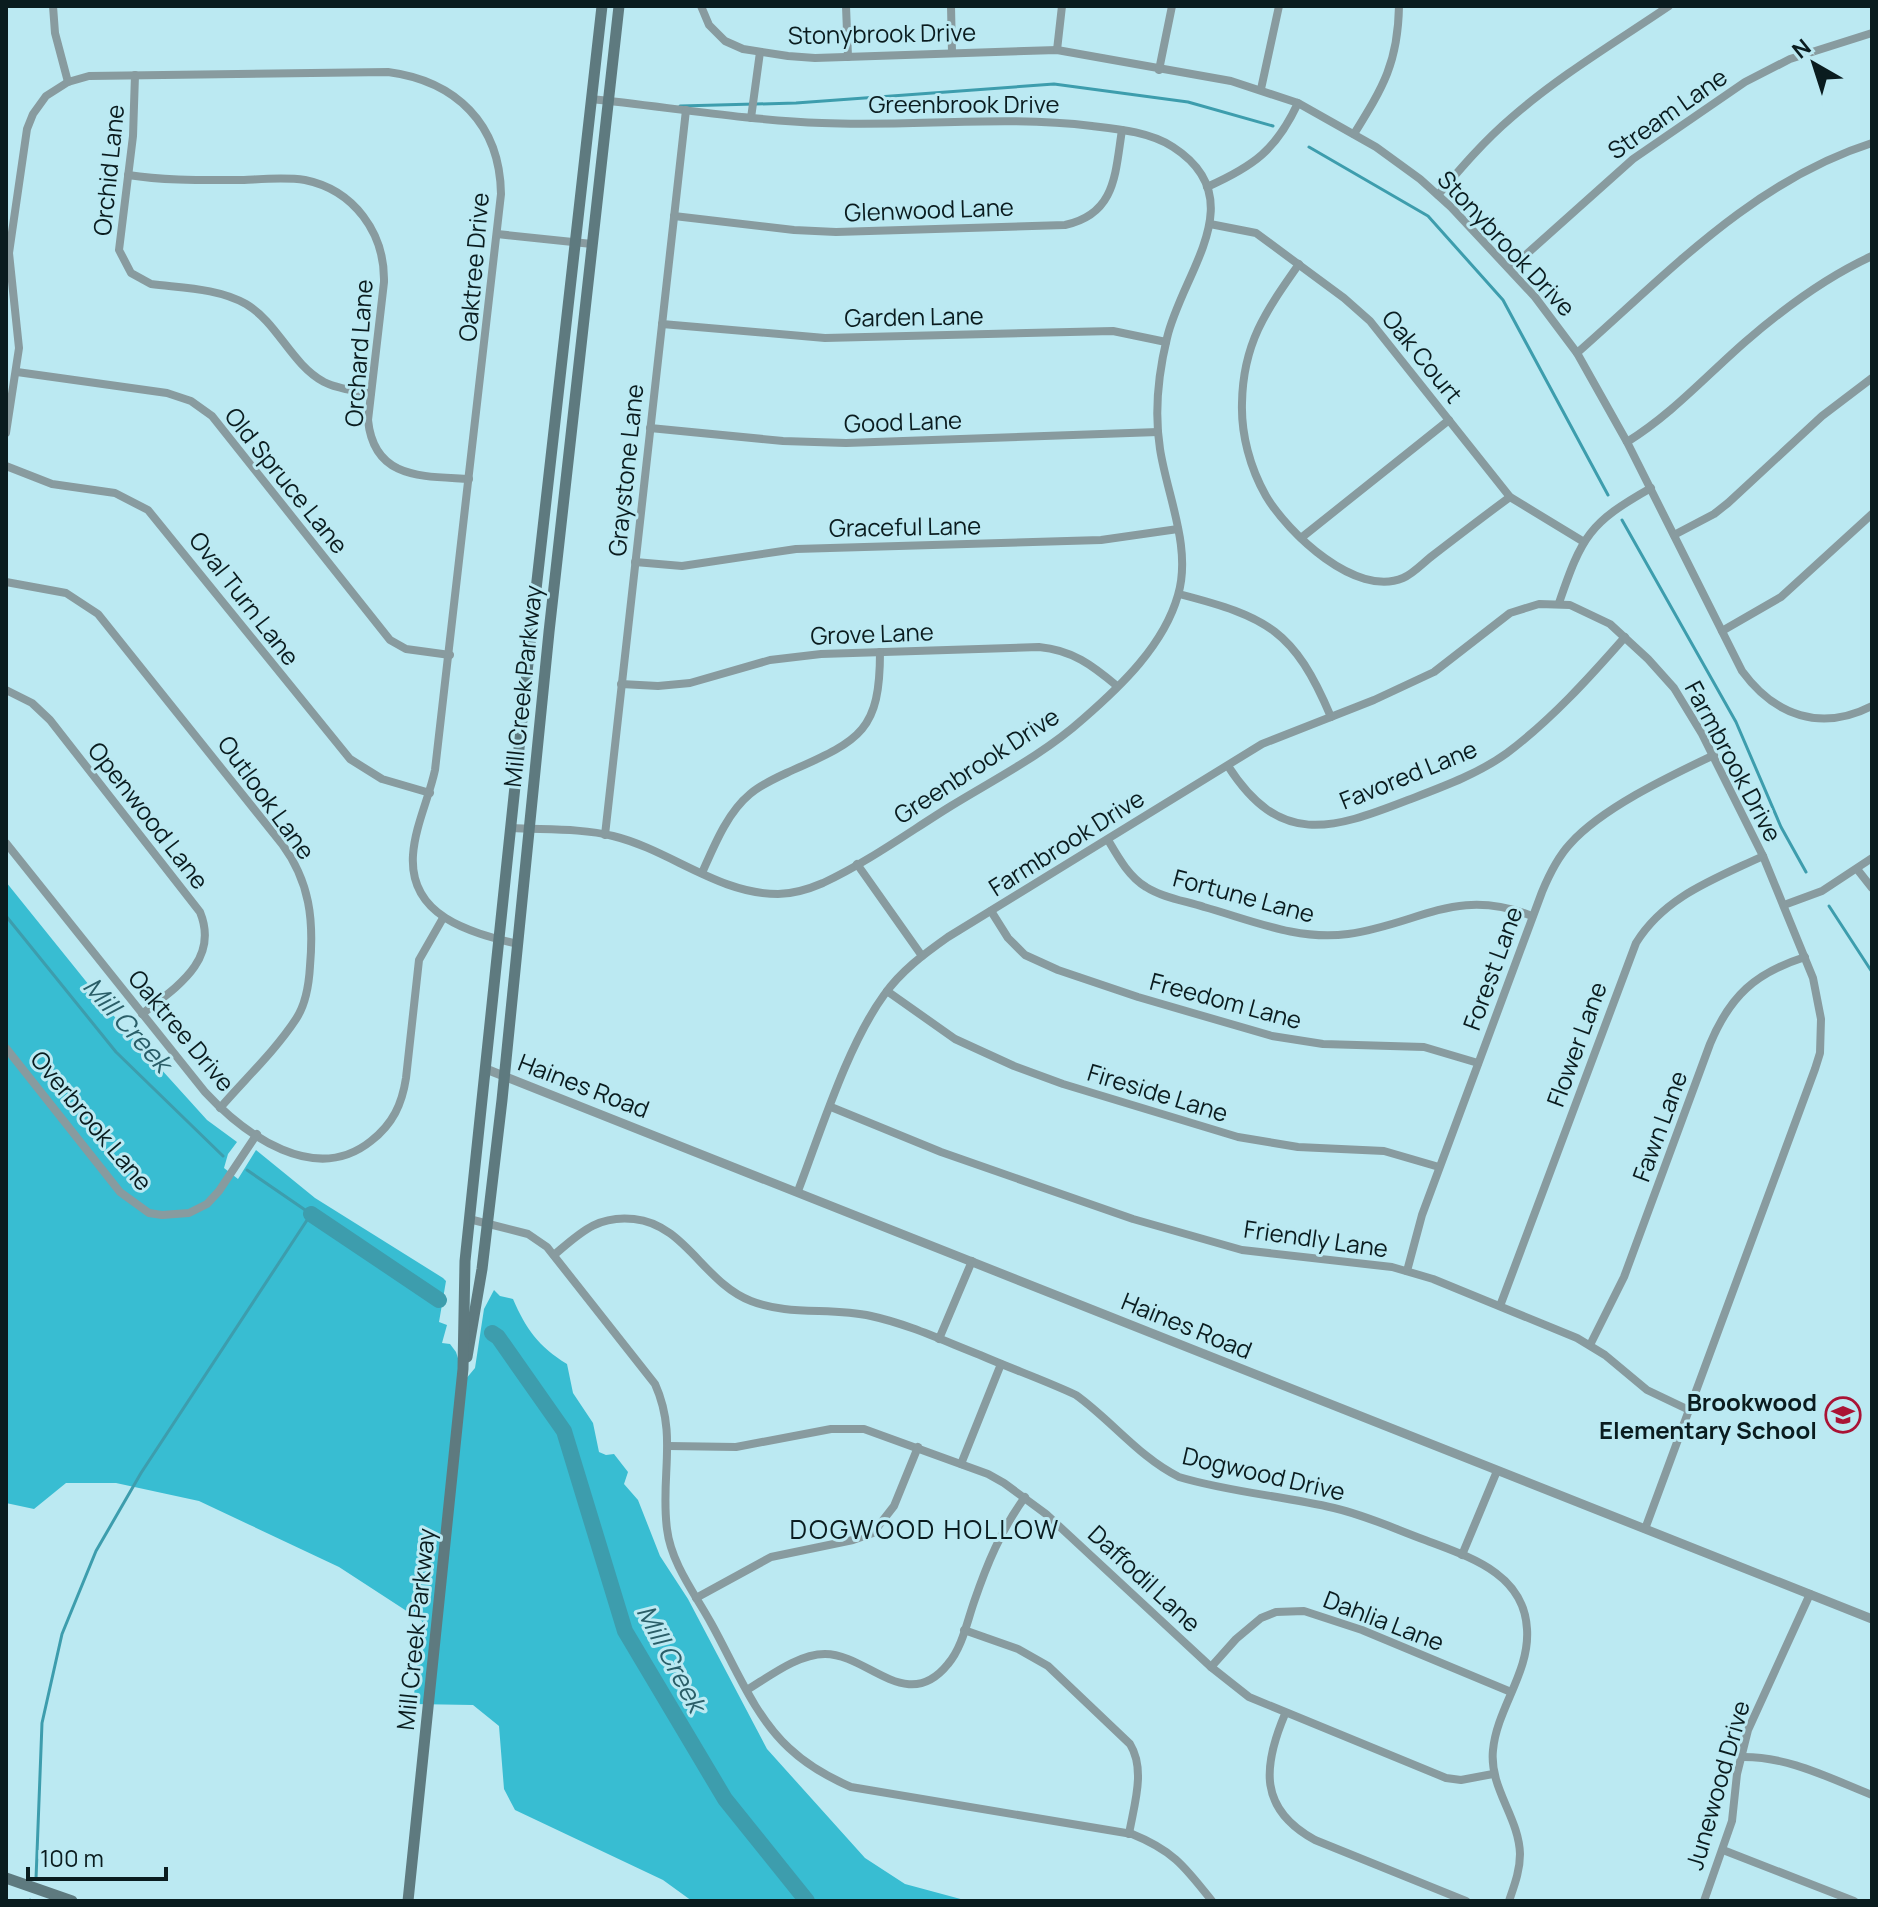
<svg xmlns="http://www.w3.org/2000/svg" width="1878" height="1907" viewBox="0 0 1878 1907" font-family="Manrope,sans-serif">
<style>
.forest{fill:#38bdd2}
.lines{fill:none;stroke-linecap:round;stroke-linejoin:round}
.stream{stroke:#3d9dad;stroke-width:3}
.river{stroke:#3d9dad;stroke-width:16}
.minor{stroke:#889b9f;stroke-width:8}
.tertiary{stroke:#889b9f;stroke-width:9}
.secondary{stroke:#5e7a7f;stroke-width:11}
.labels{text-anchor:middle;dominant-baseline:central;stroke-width:6;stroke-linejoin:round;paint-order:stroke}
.street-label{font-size:24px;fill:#0a1c1f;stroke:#bbe9f2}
.poi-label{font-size:24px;font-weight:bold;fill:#0a1c1f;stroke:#bbe9f2;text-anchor:end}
.water-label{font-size:26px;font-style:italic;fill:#2a5e68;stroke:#bbe9f2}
.neighbourhood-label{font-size:26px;letter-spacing:2px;fill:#0a1c1f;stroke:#bbe9f2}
</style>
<rect width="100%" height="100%" fill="#bbe9f2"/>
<path class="forest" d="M6,882L122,1026L207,1120L237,1142L228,1154L224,1168L238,1179L256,1150L315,1198L443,1278L446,1281L439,1322L447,1325L442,1343L450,1344L456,1352L465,1380L475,1368L484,1309L494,1290L500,1296L513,1299C526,1329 538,1346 567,1364L573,1393L593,1423L599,1452L606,1455L614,1454L628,1472L624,1484L638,1500L660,1556L688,1599L767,1749L865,1858L905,1884L968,1901H692L663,1880L515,1810L504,1789L499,1726L473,1705L413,1704L422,1621L339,1567L199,1501L116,1483H66L34,1509L6,1503Z"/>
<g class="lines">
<g class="stream">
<polyline points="680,106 796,103 1054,84 1188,102 1273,126"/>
<polyline points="1309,147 1428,216 1503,300 1608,495"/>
<polyline points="1622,520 1736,722 1781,827 1806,872"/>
<polyline points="1829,906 1872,972"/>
<polyline points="6,916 116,1052 223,1156"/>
<polyline points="36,1879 42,1723 62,1634 96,1551 141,1473 311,1214 247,1170"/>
<polyline points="30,1901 30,1900"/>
</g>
<g class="river">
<polyline points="311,1214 439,1300"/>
<polyline points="492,1333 498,1337 564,1431 625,1631 725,1799 807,1901"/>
</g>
<g class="minor">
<polyline points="53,6 55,33 68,82"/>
<path d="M701,6L709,25L725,41L743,49L788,56L815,58L1057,50L1231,81L1298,103L1376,147L1420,179L1451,207L1535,297L1577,353L1627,442L1742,671C1775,716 1821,732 1872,706"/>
<polyline points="846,6 848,57"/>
<polyline points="951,6 952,52"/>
<polyline points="1057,50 1062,6"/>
<polyline points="1159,70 1172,6"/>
<path d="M135,75L133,136L119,250L131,273L151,284C182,288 218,288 246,304C278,323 291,364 324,382C338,389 356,391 371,393"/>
<polyline points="1261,89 1279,6"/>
<polyline points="751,118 760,52"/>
<path d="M1354,134C1383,87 1398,63 1399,6"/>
<path d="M128,175C166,181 205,180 244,180C264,179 285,177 305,180C354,190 385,233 384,282L368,420C374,480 423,476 469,479"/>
<path d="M1207,187C1254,166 1276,150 1298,103"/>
<path d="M1438,195C1461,168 1484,141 1511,118C1559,76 1616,42 1669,6"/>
<path d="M674,216L794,230L836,232L1065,225C1116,214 1115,174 1122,130"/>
<polyline points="1210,224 1256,233 1344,298 1370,321 1510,497 1584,542"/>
<polyline points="497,234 592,244"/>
<path d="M1299,264C1266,311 1243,343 1242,403C1241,434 1250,468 1266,496C1288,533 1356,598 1403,578C1413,574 1423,563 1432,556C1458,536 1484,516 1510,497"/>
<polyline points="1510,269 1633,159 1745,82 1790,59 1872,33"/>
<polyline points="662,324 825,338 1113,331 1166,342"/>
<path d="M1577,353C1668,273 1753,181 1872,143"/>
<polyline points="17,372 167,393 191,401 212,416 390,640 406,649 450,655"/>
<polyline points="650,428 783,441 846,443 1158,432"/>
<path d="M6,433L19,348L9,253L27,129L33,114L46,96L68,82L89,76L388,72C456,81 500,124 501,194L435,770C429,798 415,826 413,855C409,917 470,932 517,944"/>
<path d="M1627,442C1672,414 1705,377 1745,342C1783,309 1826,277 1872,256"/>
<polyline points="6,466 52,484 115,493 148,510 350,759 382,779 430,793"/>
<polyline points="1674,535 1714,514 1728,503 1822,416 1872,378"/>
<polyline points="1301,538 1449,420"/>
<polyline points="635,562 682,566 796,549 1101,540 1178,529"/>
<path d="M6,582L66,593L98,614L282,844C310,882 314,920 310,966C309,984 306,1004 296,1019C275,1051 245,1079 220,1108"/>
<path d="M1179,594C1268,617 1294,630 1331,717"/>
<path d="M1559,603C1582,536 1589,523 1651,488"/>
<polyline points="1722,631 1781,597 1872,514"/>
<path d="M621,684L658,686L690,683L770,660L821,654L1039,647C1072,650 1092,665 1117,686"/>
<path d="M6,690L32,703L50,720L200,912C220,961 175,988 142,1014"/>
<path d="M1228,766C1280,847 1331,830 1408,800C1442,787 1478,774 1507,753C1551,720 1589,678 1625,637"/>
<path d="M511,828C543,830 581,828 613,836C670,850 718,894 778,894C794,894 809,889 823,883C868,862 909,832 951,806C995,779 1044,754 1083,719C1121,686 1164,645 1178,595C1192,548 1167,495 1160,449C1154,411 1158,375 1167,338C1182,273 1254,199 1173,147C1150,132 1118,129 1092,126C1002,115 913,127 822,123C745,120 668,107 591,99"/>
<polyline points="605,835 686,110"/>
<path d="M1108,840C1118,857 1129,877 1146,887C1163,898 1186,901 1204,907C1251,920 1298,941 1348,934C1420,924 1456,886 1532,916"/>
<path d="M6,843L205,1092C245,1135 315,1186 371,1141C393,1124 402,1104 406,1078L419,960L443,918"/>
<polyline points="857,864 922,956"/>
<polyline points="1857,869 1872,888"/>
<path d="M702,873C714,846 727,813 750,794C763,783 778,777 793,770C861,740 880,730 880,652"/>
<polyline points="1784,905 1822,891 1872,858"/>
<polyline points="991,911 1008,938 1025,955 1058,970 1138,997 1272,1036 1323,1044 1424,1047 1478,1063"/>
<polyline points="887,991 955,1039 1014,1066 1063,1084 1238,1137 1298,1147 1384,1151 1439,1167"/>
<polyline points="6,1048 120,1192 149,1213 162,1215 189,1213 207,1204 219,1191 257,1134"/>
<polyline points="831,1107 941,1152 1133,1219 1242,1250 1392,1267 1433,1279 1577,1338 1605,1355 1647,1390 1689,1410"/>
<path d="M798,1191C821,1131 847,1046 884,995C901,971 924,954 948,937L1262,744L1374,700L1434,672L1510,613L1539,604L1570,605L1610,624L1648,659L1674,688L1702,734L1763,856L1813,978L1821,1019L1820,1053L1815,1069L1645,1529"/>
<path d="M469,1219L528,1234L547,1247L655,1384C678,1435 660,1477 667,1529C671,1563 695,1594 711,1623C734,1664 754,1716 789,1748C807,1765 828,1777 851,1787L1132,1834C1174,1851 1185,1867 1212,1901"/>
<path d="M554,1255C580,1233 597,1215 634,1219C685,1224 704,1283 751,1301C789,1316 831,1307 871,1316C908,1324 944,1341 980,1355C1012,1369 1044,1380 1076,1395C1111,1420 1140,1458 1179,1477C1229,1492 1283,1496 1334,1508C1365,1515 1395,1529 1425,1540C1469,1557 1524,1573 1527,1629C1530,1672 1497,1708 1493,1750C1489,1788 1519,1817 1520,1854C1520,1871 1514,1886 1509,1901"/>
<path d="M1407,1271L1422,1215L1542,892C1549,875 1557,858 1570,844C1602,808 1670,776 1714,755"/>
<path d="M1500,1306L1636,943C1665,896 1715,879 1763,856"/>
<polyline points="939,1339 972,1261"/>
<path d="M1590,1345L1624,1277L1710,1044C1730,996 1755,973 1805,957"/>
<polyline points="669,1446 736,1447 831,1429 864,1429 988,1474 1004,1483 1046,1514 1211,1667 1249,1697 1446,1778 1461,1780 1493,1774"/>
<polyline points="961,1464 1001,1364"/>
<polyline points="1462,1555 1497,1471"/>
<polyline points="696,1598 771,1557 853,1540 873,1533 894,1506 918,1447"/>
<path d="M964,1630L1018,1649L1048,1666L1130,1744C1146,1770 1134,1805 1129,1834"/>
<polyline points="1211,1667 1236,1639 1261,1618 1276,1612 1304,1611 1362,1630 1511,1692"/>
<path d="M747,1690C770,1676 798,1654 825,1654C868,1654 907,1715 948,1664C962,1648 967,1622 974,1602C987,1564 1001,1530 1025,1497"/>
<path d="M1285,1714C1263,1766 1258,1809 1315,1840L1466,1901"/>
<path d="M1741,1757C1788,1756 1829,1778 1872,1795"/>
<polyline points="1723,1850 1854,1901"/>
<polyline points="1704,1901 1732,1821 1737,1774 1748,1730 1810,1594"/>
</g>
<polyline class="tertiary" points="486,1069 1872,1619"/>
<g class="secondary">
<polyline points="467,1357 482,1269 502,1100 549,632 619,6"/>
<polyline points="6,1878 72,1901"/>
<polyline points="408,1901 463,1369 465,1261 532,625 602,6"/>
</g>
</g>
<defs>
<symbol id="school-ring" viewBox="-11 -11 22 22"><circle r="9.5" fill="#bbe9f2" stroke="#aa1335" stroke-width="1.5"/><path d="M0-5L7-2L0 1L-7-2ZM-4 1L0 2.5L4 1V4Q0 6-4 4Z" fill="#aa1335"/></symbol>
</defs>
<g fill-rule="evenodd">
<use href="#school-ring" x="1823" y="1395" width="40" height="40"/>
</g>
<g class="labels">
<g class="street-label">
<text transform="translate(882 33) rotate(-1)">Stonybrook Drive</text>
<text x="964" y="103">Greenbrook Drive</text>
<text transform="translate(1667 113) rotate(-35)">Stream Lane</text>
<text transform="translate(108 170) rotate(-84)">Orchid Lane</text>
<text transform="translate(929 209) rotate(-2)">Glenwood Lane</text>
<text transform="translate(1507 243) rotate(47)">Stonybrook Drive</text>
<text transform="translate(473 267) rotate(-85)">Oaktree Drive</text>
<text transform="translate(914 316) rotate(-1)">Garden Lane</text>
<text transform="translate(358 353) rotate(-86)">Orchard Lane</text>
<text transform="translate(1423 356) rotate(51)">Oak Court</text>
<text transform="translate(903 421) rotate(-2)">Good Lane</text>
<text transform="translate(625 470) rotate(-84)">Graystone Lane</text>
<text transform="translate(287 480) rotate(51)">Old Spruce Lane</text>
<text transform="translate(905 526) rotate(-1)">Graceful Lane</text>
<text transform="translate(245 598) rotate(52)">Oval Turn Lane</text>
<text transform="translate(872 633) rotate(-2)">Grove Lane</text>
<text transform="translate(522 686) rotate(-84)">Mill Creek Parkway</text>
<text transform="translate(1734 761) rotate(62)">Farmbrook Drive</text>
<text transform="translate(976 765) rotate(-33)">Greenbrook Drive</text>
<text transform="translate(1408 774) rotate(-22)">Favored Lane</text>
<text transform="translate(267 797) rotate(54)">Outlook Lane</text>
<text transform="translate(149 815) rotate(52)">Openwood Lane</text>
<text transform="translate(1066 842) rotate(-32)">Farmbrook Drive</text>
<text transform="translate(1244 895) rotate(15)">Fortune Lane</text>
<text transform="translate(1492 968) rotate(-70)">Forest Lane</text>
<text transform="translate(1226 1000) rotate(15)">Freedom Lane</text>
<text transform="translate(182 1030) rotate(50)">Oaktree Drive</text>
<text transform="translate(1576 1044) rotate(-70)">Flower Lane</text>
<text transform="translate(584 1085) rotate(21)">Haines Road</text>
<text transform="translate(1158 1092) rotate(17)">Fireside Lane</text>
<text transform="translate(92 1120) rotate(50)">Overbrook Lane</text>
<text transform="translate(1659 1126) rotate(-70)">Fawn Lane</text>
<text transform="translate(1316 1238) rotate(8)">Friendly Lane</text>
<text transform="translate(1187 1325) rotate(22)">Haines Road</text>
<text transform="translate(1264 1473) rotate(13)">Dogwood Drive</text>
<text transform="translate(1145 1578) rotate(43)">Daffodil Lane</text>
<text transform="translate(1384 1620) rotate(21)">Dahlia Lane</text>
<text transform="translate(415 1629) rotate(-84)">Mill Creek Parkway</text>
<text transform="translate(1717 1785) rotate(-74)">Junewood Drive</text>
</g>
<g class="poi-label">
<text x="1817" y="1401">Brookwood<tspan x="1817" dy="28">Elementary School</tspan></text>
</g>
<g class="water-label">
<text transform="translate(128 1024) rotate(48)">Mill Creek</text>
<text transform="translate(672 1658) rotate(62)">Mill Creek</text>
</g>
<g class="neighbourhood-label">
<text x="925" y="1529">DOGWOOD HOLLOW</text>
</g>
</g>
<rect width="1878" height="1907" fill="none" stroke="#0a1c1f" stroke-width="16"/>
<g transform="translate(1814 64) rotate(321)" stroke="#bbe9f2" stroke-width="6" paint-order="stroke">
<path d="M0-6L14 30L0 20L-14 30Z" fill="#0a1c1f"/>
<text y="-12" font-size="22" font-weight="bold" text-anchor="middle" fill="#0a1c1f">N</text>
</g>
<path d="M28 1867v12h138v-12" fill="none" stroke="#0a1c1f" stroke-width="4"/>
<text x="40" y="1867" font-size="24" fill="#0a1c1f" stroke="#bbe9f2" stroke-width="6" paint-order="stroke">100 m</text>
</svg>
